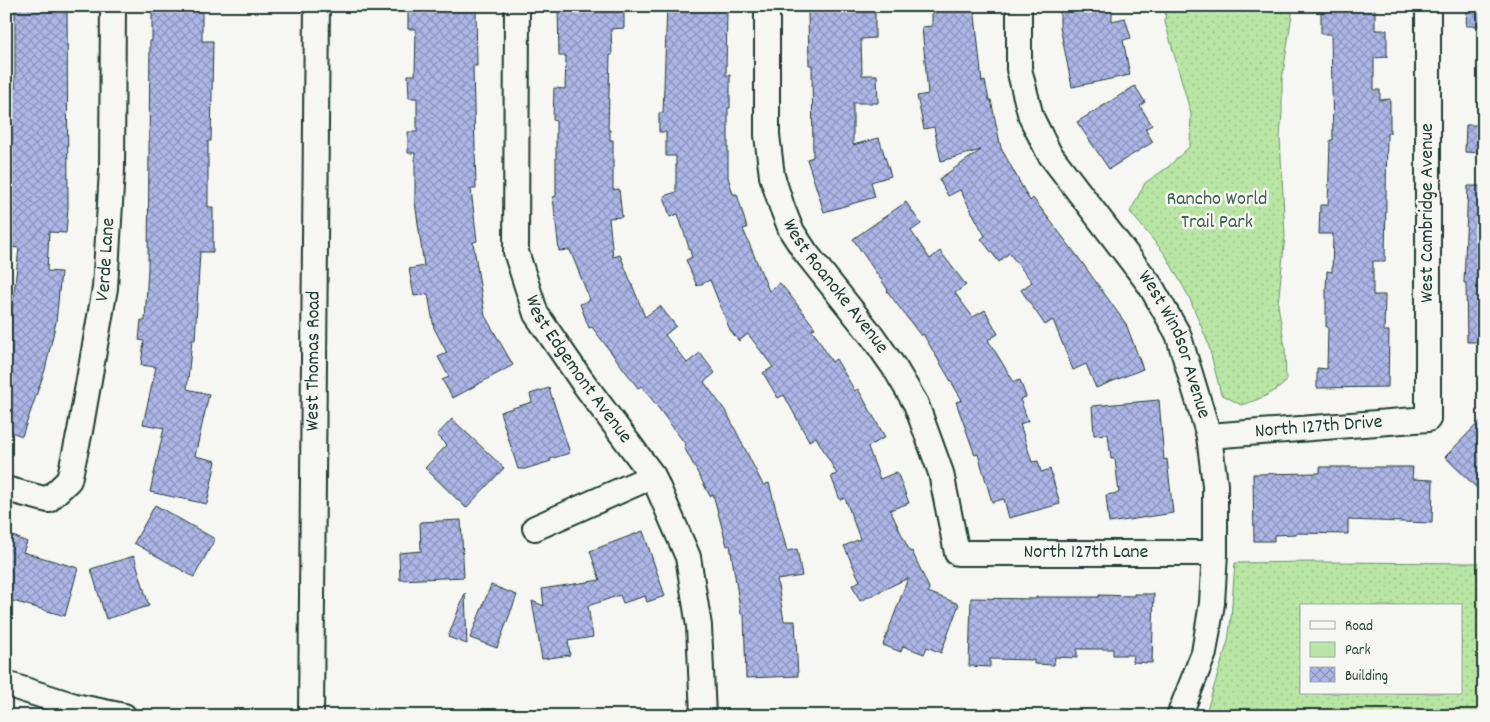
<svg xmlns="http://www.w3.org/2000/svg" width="1490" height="722" viewBox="0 0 1490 722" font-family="Dekko,sans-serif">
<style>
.green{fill:url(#green-dots);stroke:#6c926c;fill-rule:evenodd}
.building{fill:url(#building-cross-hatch);stroke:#1f3d34}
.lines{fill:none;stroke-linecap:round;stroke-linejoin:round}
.minor-casing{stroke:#1f3d34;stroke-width:28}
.minor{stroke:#f6f6f2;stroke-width:24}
.labels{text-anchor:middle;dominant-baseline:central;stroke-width:5;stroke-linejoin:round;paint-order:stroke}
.park-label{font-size:20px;fill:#3e5f4a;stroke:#f6f6f2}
.street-label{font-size:20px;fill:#1f3d34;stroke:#f6f6f2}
</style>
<defs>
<pattern id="green-dots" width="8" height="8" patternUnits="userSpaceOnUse" patternTransform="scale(1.25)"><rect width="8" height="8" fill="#b9e6a4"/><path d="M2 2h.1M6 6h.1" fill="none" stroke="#9fc68e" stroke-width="1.8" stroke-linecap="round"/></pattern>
<pattern id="building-cross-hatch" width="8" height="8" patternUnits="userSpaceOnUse" patternTransform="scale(1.25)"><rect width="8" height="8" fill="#adb6e7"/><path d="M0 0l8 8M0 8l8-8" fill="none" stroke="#8c95bc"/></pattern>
</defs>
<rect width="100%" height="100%" fill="#f6f6f2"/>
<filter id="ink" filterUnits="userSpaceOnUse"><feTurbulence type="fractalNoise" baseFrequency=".02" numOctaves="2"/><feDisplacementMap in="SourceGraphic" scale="10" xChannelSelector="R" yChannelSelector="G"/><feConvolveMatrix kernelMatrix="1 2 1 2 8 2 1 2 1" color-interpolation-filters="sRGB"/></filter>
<g filter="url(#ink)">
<g class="green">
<path d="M1166,6H1291L1292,14L1282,80V112L1280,137L1285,236L1278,305L1285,347L1286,382C1273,394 1258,400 1241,405L1221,394L1208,343L1189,297L1165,254L1130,212L1145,183L1168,167L1190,146L1191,114L1165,22Z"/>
<path d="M1319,562L1484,563V716H1205L1228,641L1231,618L1235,563ZM1301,606H1461V693H1301Z"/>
</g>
<g class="building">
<polygon points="15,6 67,6 68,208 66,233 49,232 47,271 61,272 56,322 45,370 22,436 6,430 6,328 10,329 19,248 6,247 8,187 6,187 6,142 11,142 11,88 15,88"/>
<polygon points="152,6 202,6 202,41 213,41 211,141 208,141 208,207 213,207 213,252 200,252 195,340 192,340 187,389 209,394 195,456 216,461 207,504 150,492 164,428 143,424 156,367 141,365 144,341 139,340 141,320 145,321 148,268 150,41 152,41"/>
<polygon points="558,6 624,6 624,28 611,29 612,55 610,55 608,130 610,130 610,140 613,140 613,190 619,189 622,217 609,218 613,257 620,255 645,317 660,306 676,326 665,335 687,363 700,353 715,373 704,382 727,413 763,485 769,483 787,551 797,549 802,576 777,580 784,621 795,621 798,676 746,678 744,614 741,614 730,545 727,546 713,494 710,496 684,447 686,445 642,386 638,388 592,327 589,328 580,304 590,300 570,250 559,251 553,197 556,196 556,121 553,120 554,88 565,89 566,56 559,56"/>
<polygon points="667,6 727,6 726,75 730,75 730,108 728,108 728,177 733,194 737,194 747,228 743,229 769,291 780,283 793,299 815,328 812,329 832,362 836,359 855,391 858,389 885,437 868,447 880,479 897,472 909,503 890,510 910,552 912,551 929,588 928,592 959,604 941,653 927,647 924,654 903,646 901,652 883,645 908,578 860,601 852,585 860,581 844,546 860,539 845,498 840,500 831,476 837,474 816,437 809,441 784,395 778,398 763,373 773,367 748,334 739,341 730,330 710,280 697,286 686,260 692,257 678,214 670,217 664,196 676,192 676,156 666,156 666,132 659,132 659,113 663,113"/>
<polygon points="932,6 974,6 982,82 985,81 989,100 991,100 1001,148 1030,201 1033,198 1078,257 1126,324 1143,369 1096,388 1086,364 1073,370 1053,320 1045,325 1021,290 1032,282 1009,253 999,262 981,239 985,236 960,190 948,196 939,179 981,150 941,161 934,127 924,129 917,96 928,94 922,27 932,26"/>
<polygon points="1060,6 1112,6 1112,21 1125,18 1131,38 1123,40 1130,75 1072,87 1060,27"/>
<polygon points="1467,6 1484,6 1484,26 1466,26"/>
<polygon points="1375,8 1375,30 1387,30 1387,57 1374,58 1374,90 1380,90 1380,100 1390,99 1390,133 1387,133 1385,261 1373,261 1373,295 1385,295 1384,331 1389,331 1388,387 1317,388 1317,368 1327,369 1328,327 1326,327 1326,288 1327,271 1332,272 1333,234 1319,234 1320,205 1328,205 1330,140 1333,140 1331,34 1321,34 1321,9"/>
<polygon points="408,10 476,10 477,66 473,66 476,189 471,189 477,241 473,242 485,316 513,365 453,398 442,380 449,377 438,357 447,353 434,328 428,294 414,296 409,269 424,266 415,202 415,153 408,153 408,132 417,132 417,98 409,98 408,75 415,75 416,29 408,29"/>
<polygon points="808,12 875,12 875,38 861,39 862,75 877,75 878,103 853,103 853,145 879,138 891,176 871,182 875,197 824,212 807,159 813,157 812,65 809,65"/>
<polygon points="1135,86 1145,102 1140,106 1152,125 1145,129 1153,142 1109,169 1077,122"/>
<polygon points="1466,125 1484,125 1484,153 1465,152"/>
<polygon points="1468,186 1484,186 1484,342 1467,342 1466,283 1464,283"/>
<polygon points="906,202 921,224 911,231 930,259 940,251 966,285 955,293 973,317 985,310 998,334 988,340 1014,382 1020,380 1026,397 1020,399 1028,421 1020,424 1032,462 1038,461 1041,472 1050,469 1060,504 1009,518 1004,499 992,502 978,454 975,455 956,402 962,400 923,334 921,336 887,291 888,290 853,239"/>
<polygon points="549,388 570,453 550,459 551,461 525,469 518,469 500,412 532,402 530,394"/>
<polygon points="1159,400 1164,460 1167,459 1173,513 1109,523 1106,495 1119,493 1115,459 1111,459 1108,434 1094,435 1092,406"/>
<polygon points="1484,417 1484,495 1445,457"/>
<polygon points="452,419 504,468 466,508 425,468 447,445 437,435"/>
<polygon points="1320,467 1413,467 1412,479 1433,480 1432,523 1348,520 1348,534 1296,533 1296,534 1274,535 1274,541 1254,541 1253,474 1320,473"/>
<polygon points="155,505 215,539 194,577 134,543"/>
<polygon points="461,520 464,577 400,580 399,553 421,551 420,522"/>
<polygon points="643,531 665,596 647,602 645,596 623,603 620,595 588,606 593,637 568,641 570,655 542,659 532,601 544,606 542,589 600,580 590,551"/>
<polygon points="6,533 27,542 23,552 78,568 65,616 6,599"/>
<polygon points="134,556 149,606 106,619 91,569"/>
<polygon points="491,585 517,595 497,648 470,638"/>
<polygon points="465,593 467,644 448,637"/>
<polygon points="1134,594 1154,594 1152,663 1132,662 1133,655 1113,655 1113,649 1077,649 1077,658 1055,657 1054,665 1034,664 1034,660 990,659 990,667 969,666 971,598 1036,599 1036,597 1099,597 1099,595 1134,596"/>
</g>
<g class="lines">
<defs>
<g id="minor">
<path id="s1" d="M517,6L516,252L536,314L582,381L653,476L688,557L699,626L703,716"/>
<path id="s2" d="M767,6V135L772,176L782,207L791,230L806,253L873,337L896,370L916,404L941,473L957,553H1215"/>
<path id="s3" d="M1019,6V69L1031,117L1049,153L1150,285L1178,334L1209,436L1215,485V553L1212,603L1204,653L1179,716"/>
<path id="s4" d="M1209,436L1428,419V6"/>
<path id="s5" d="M6,489L48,500L69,480L80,431L105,288L112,170L113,6"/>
<polyline points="535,528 653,476"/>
<polyline points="6,684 75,706 124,716"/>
<path id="s6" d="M311,716L317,6"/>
</g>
</defs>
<use href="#minor" class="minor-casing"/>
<use href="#minor" class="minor"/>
</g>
</g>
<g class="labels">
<g class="park-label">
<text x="1217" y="200">Rancho World<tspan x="1217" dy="23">Trail Park</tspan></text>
</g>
<g class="street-label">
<text transform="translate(1428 213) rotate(-90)">West Cambridge Avenue</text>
<text stroke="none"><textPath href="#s5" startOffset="296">Verde Lane</textPath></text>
<text stroke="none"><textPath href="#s2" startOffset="299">West Roanoke Avenue</textPath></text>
<text stroke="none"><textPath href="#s3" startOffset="384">West Windsor Avenue</textPath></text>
<text stroke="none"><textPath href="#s6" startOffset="355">West Thomas Road</textPath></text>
<text stroke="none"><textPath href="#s1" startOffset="380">West Edgemont Avenue</textPath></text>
<text stroke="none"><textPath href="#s4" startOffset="110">North 127th Drive</textPath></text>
<text stroke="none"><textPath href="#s2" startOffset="726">North 127th Lane</textPath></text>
</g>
</g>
<rect width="1490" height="722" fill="none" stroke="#f6f6f2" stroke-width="25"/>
<rect x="12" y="12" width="1465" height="697" fill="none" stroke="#1f3d34" stroke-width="2" filter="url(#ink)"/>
<rect x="1300" y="604" width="162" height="90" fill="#f6f6f2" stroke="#a0aca6"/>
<rect x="1310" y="621" width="25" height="8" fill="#f6f6f2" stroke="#a0aca6"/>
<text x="1345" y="630" font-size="15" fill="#1f3d34">Road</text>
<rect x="1310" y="642" width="25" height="15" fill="#b9e6a4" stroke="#a0aca6"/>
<text x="1345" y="654" font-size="15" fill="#1f3d34">Park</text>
<rect x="1310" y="667" width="25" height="15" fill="url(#building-cross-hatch)" stroke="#a0aca6"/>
<text x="1345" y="680" font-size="15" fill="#1f3d34">Building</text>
</svg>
